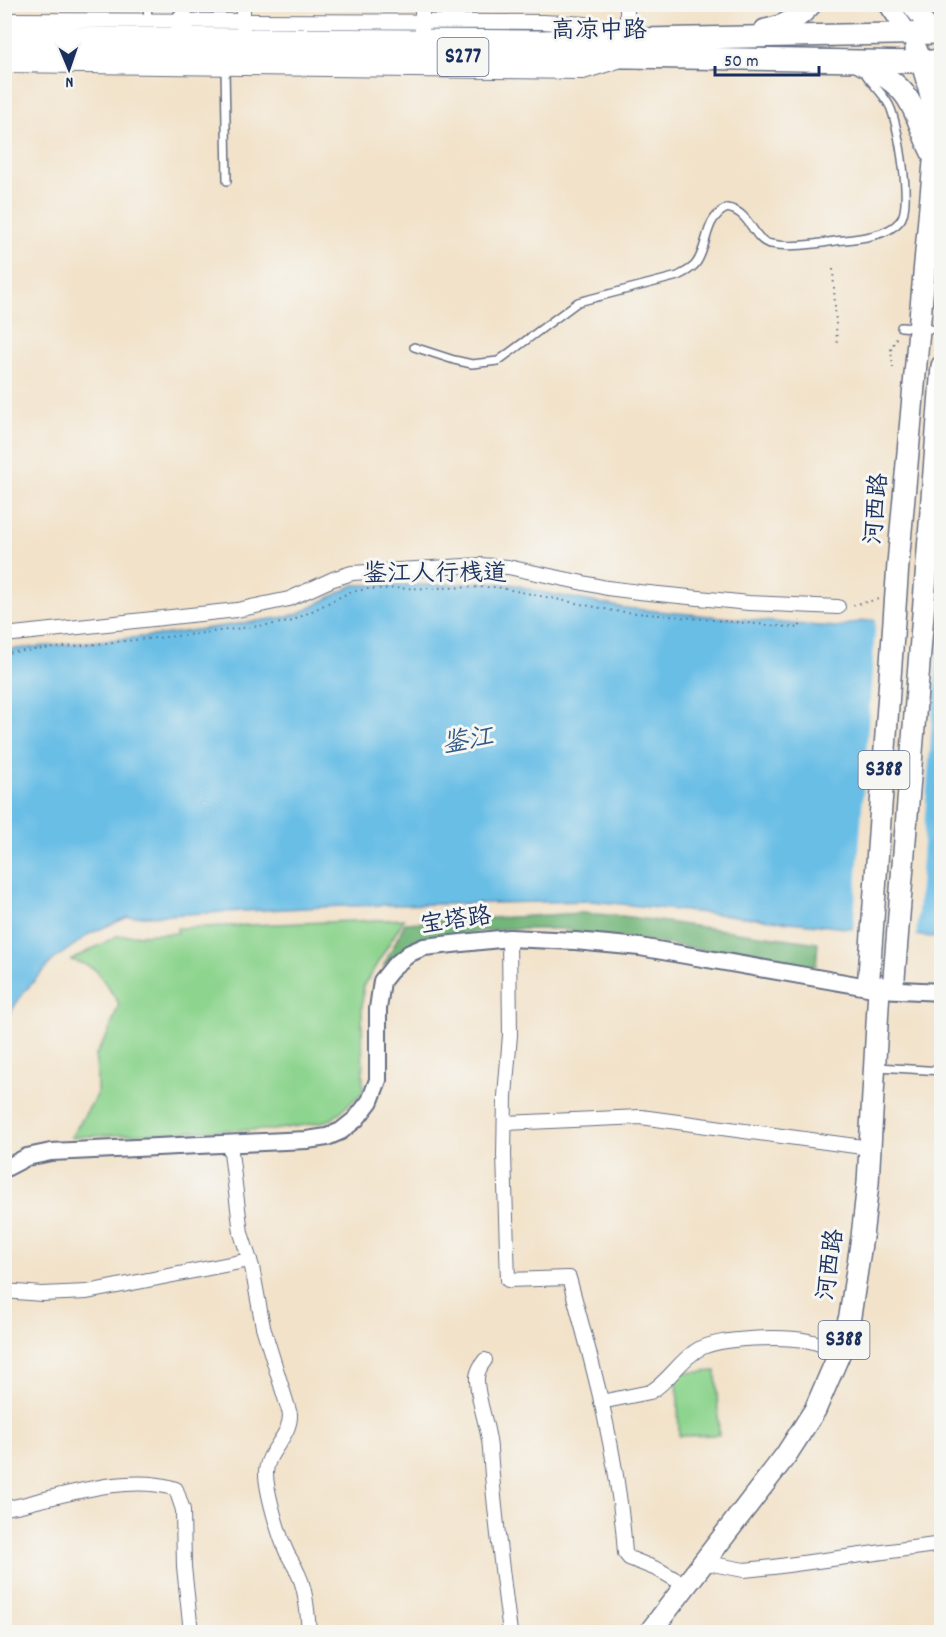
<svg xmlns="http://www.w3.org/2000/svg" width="946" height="1637" viewBox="0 0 946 1637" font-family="Dekko,'LXGW WenKai TC',sans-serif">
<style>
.green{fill:#8dd48e;stroke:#548276;stroke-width:1.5}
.forest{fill:#72b679;stroke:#46726c;stroke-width:1.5}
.water{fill:#69bee6;stroke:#4276a2;stroke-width:1.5}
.pier{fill:#f2e2c9}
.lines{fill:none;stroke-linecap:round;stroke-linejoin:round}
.service-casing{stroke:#666e83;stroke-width:10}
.minor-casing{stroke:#666e83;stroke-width:16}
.tertiary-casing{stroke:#666e83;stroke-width:20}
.secondary-casing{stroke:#666e83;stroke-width:21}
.primary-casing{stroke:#666e83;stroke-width:24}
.path{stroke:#666e83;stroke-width:2;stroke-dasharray:1.5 4.5;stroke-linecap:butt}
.service{stroke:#fff;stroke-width:7}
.minor{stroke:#fff;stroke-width:14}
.tertiary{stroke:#fff;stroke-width:16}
.secondary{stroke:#fff;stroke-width:18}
.primary{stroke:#fff;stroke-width:21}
.primary-bridge-casing{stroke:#666e83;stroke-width:24;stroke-linecap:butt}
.primary-bridge{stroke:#fff;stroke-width:21}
.labels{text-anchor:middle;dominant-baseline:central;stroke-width:6;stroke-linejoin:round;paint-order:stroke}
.shield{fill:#f6f6f2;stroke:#5d6b8a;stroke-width:1.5}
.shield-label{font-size:22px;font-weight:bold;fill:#1b2f5e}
.street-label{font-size:24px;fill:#1b2f5e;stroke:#f6f6f2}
.water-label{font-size:26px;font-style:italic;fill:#325a87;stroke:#f6f6f2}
</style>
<rect width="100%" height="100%" fill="#f6f6f2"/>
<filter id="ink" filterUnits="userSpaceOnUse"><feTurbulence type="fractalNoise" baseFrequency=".0167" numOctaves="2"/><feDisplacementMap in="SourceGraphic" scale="12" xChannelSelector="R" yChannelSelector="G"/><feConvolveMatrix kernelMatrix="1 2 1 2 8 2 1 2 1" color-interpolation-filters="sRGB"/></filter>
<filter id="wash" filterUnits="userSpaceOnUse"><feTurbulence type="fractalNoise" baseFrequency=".008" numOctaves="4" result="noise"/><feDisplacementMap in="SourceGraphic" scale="24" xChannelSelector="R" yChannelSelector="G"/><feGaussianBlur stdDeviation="1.35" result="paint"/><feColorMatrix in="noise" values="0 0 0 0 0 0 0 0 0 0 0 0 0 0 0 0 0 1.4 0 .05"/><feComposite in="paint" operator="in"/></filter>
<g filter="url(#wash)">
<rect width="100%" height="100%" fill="#f2e2c9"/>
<g class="green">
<path d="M404,919L363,987L362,1012L363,1092L332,1119L318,1123L273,1130H219L71,1137L97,1095V1071L95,1056L108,1034L119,1004C116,999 97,970 94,969C87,965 78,962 71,960L117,936L177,933V928Z"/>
<polygon points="716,1371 719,1435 679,1436 677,1373"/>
</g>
<polygon class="forest" points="582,913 622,916 818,943 816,966 560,929 506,929 415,939 383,967 405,923"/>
<polygon class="water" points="490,582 515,585 541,592 625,608 805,625 837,627 863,621 941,615 941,938 592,901 343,906 128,917 91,933 52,961 24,992 5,1020 5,650 162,635 279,618 298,614 354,585 437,585"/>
<polygon class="pier" points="940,612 916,939 853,932 876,617"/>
</g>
<g filter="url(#ink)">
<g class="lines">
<defs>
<g id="service">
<polyline points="147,4 148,19"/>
<polyline points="225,67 227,181"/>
<polyline points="901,327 942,330"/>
<path d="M414,347L454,360L472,364L498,361L578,302L678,276C685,272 693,269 697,262C709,243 704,219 727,208C752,212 752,241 771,244C791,248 815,244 835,241C855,239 887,237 900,221C913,205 898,129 891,109C885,94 872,85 864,72"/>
<polyline points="878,1067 942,1071"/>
</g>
<g id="minor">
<polyline points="243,4 243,28"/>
<polyline points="627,4 627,39"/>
<path d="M4,20L544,22C570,24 604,20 626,38"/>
<polyline points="422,30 422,4"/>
<polyline points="4,65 583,72 618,61"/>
<polyline points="4,635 237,610 289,599 333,579 352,573 480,565 508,567 607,588 639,592 749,603 838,607"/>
<path d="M509,938L510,1035L505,1096L504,1155L508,1280L569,1278C594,1368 619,1459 625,1553L629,1558L659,1570L685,1585"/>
<polyline points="505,1123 641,1117 870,1148"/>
<path d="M230,1144L241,1233L252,1267L263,1327L290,1414C291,1437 266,1451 266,1473C266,1491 279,1536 287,1553C293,1564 300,1574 303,1587C307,1602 308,1617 309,1632"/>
<polyline points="4,1291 42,1294 87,1292 250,1260"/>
<path d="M485,1360C481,1365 478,1370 477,1377C476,1398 489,1427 490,1449C494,1511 502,1571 510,1632"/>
<path d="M601,1402L650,1392C669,1382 679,1360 699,1349C722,1337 784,1336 809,1341C820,1343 830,1348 840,1352"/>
<path d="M4,1508C16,1507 26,1504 37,1501C78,1491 135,1475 176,1489L183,1510L184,1567L191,1632"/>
<polyline points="702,1562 744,1570 773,1567 942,1544"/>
</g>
<polyline id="tertiary" points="4,1169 27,1157 51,1152 307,1140 327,1137 341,1131 356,1119 370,1101 378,1080 378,1009 382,981 394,966 410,953 424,947 509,938 575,941 640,947 879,989 942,992"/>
<g id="secondary">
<polyline points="888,4 909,35"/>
<polyline points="910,4 934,34"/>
</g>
<g id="primary">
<polyline points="183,19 183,38"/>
<path d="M765,30C783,27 799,18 811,4"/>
<polyline points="4,37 540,41 942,33"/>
<polyline points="4,54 627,57 921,62 942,60"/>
<path d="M859,62C876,71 898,82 908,99C919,116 923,138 934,156"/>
<path d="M898,564L936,140C935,107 929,79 916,49"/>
<polyline points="927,564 942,366"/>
<polyline points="650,1632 786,1455 815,1410 840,1352 850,1316 862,1237 868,1183 879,989 869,976"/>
</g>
</defs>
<use href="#service" class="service-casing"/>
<use href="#minor" class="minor-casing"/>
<use href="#tertiary" class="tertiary-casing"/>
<use href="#secondary" class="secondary-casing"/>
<use href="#primary" class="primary-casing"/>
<g class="path">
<polyline points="833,269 837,344"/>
<polyline points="893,368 891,350 897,336"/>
<polyline points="853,605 879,599"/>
<polyline points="4,653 196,634 290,622 350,592 366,589 496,587 615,611 800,628 800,620"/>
</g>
<use href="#service" class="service"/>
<use href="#minor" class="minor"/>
<use href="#tertiary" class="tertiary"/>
<use href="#secondary" class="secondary"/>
<use href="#primary" class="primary"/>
<defs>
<g id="primary-bridge">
<polyline points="869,976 898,564"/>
<polyline points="894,978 927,564"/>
</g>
</defs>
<use href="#primary-bridge" class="primary-bridge-casing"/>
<use href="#primary-bridge" class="primary-bridge"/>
</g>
</g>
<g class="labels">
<g class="shield">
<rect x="437.5" y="38" width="51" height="38" rx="4.5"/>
<rect x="858.5" y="751" width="51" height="38" rx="4.5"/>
<rect x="818.5" y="1321" width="51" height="38" rx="4.5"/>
</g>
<g class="shield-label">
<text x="463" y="57">S277</text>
<text x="884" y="770">S388</text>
<text x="844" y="1340">S388</text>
</g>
<g class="street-label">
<text x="599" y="32">高凉中路</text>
<text transform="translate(878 509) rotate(-85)">河西路</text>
<text x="435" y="575">鉴江人行栈道</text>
<text transform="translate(456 922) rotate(-8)">宝塔路</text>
<text transform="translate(832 1265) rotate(-82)">河西路</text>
</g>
<g class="water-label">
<text transform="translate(468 742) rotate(-9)">鉴江</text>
</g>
</g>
<rect width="946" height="1637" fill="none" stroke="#f6f6f2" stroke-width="24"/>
<g transform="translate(69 69) rotate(178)" stroke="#f6f6f2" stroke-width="4.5" paint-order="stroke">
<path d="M0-4.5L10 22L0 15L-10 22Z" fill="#1b2f5e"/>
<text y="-9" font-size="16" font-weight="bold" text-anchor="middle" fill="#1b2f5e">N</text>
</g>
<path d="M715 66v9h104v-9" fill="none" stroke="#1b2f5e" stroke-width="3"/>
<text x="724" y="66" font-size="18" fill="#1b2f5e" stroke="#f6f6f2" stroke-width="4.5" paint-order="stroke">50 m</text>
</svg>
